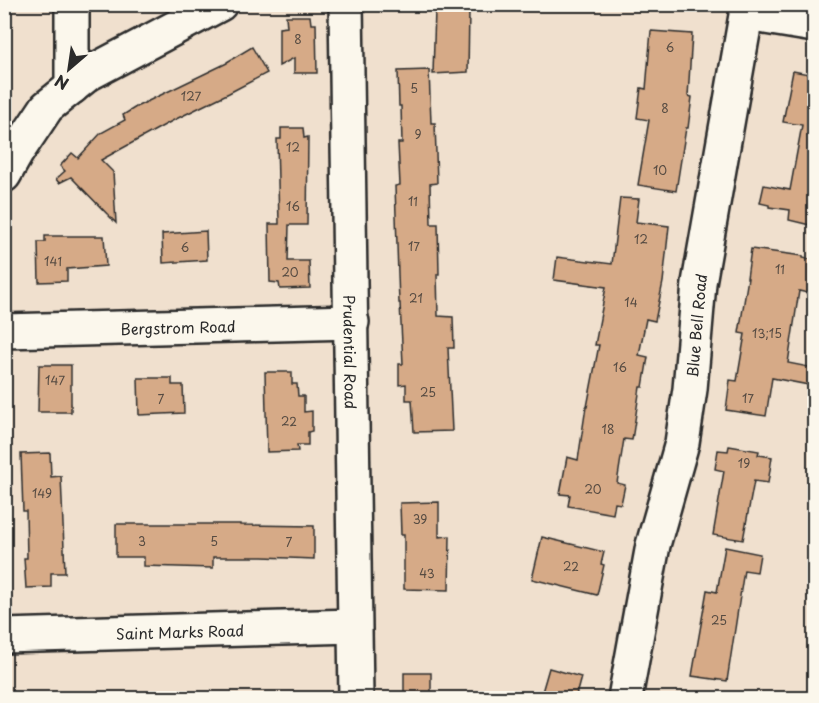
<svg xmlns="http://www.w3.org/2000/svg" width="819" height="703" viewBox="0 0 819 703" font-family="'Playpen Sans',sans-serif">
<style>
.building{fill:#d6aa87;stroke:#2b2b2b;stroke-width:1.5}
.lines{fill:none;stroke-linecap:round;stroke-linejoin:round}
.minor-casing{stroke:#2b2b2b;stroke-width:38}
.minor{stroke:#fbf7ec;stroke-width:33}
.labels{text-anchor:middle;dominant-baseline:central;stroke-width:5;stroke-linejoin:round;paint-order:stroke}
.number-label{font-size:12px;fill:#564b42}
.street-label{font-size:15px;fill:#2b2b2b;stroke:#fbf7ec}
</style>
<rect width="100%" height="100%" fill="#f0e0ce"/>
<filter id="ink" filterUnits="userSpaceOnUse"><feTurbulence type="fractalNoise" baseFrequency=".0167" numOctaves="2"/><feDisplacementMap in="SourceGraphic" scale="12" xChannelSelector="R" yChannelSelector="G"/><feConvolveMatrix kernelMatrix="1 2 1 2 8 2 1 2 1" color-interpolation-filters="sRGB"/></filter>
<g filter="url(#ink)">
<g class="building">
<polygon points="435,10 469,11 468,72 433,74"/>
<polygon points="286,16 310,16 311,24 316,24 317,73 294,73 294,58 279,66 279,28 287,27"/>
<polygon points="651,31 692,34 688,96 692,97 688,128 686,128 676,191 638,185 649,120 637,118 641,88 646,89"/>
<polygon points="252,47 267,73 229,93 172,121 101,160 113,172 116,223 71,177 59,183 56,179 65,171 60,166 72,153 78,158 101,133 125,120 123,115 136,107 227,63 227,62"/>
<polygon points="429,70 431,123 435,123 437,183 430,184 431,224 438,224 439,274 437,274 438,316 453,317 454,348 448,348 452,431 414,432 412,400 406,400 406,384 399,385 399,364 403,364 400,303 399,303 395,186 400,185 398,143 402,143 401,106 399,106 398,71"/>
<polygon points="793,71 814,75 814,201 810,225 789,220 790,210 769,207 769,205 760,203 764,185 790,190 802,125 783,122"/>
<polygon points="281,128 303,128 304,138 308,137 307,225 289,225 288,261 309,261 310,288 280,289 279,283 270,282 269,224 279,224 277,139 281,139"/>
<polygon points="620,198 639,199 636,222 669,226 663,282 655,321 646,319 639,355 648,357 643,387 640,387 632,440 624,439 617,483 625,485 621,504 615,503 613,514 568,506 570,495 560,494 567,457 578,460 586,407 587,407 599,345 595,345 606,287 554,280 557,257 612,264"/>
<polygon points="206,231 207,260 163,263 162,234"/>
<polygon points="45,236 104,236 106,266 67,269 67,281 39,282 38,242 45,242"/>
<polygon points="751,249 803,256 803,258 812,260 808,293 799,291 788,363 814,368 814,386 772,378 766,416 726,410 730,380 737,381 745,334 739,333 748,278 747,278"/>
<polygon points="39,365 71,365 71,412 38,412"/>
<polygon points="265,372 292,372 292,384 297,384 298,396 304,396 304,412 312,411 312,431 308,432 308,445 297,445 298,451 267,452"/>
<polygon points="138,378 172,378 172,385 183,385 184,413 139,415"/>
<polygon points="729,446 759,451 758,455 772,457 768,483 754,481 743,540 713,535 724,471 715,469 718,450 728,451"/>
<polygon points="50,453 51,477 61,476 65,573 51,573 51,587 26,588 24,558 27,558 26,511 23,511 21,454"/>
<polygon points="439,502 439,537 450,536 449,590 404,589 404,535 401,535 400,503"/>
<polygon points="116,524 240,524 240,525 314,526 314,559 263,557 213,557 213,568 144,566 144,557 116,557"/>
<polygon points="542,537 604,552 601,564 604,565 597,595 532,579"/>
<polygon points="725,547 760,554 757,572 744,570 727,681 692,676 707,590 717,592"/>
<polygon points="549,668 581,677 575,699 540,699"/>
<rect x="404" y="673" width="27" height="26"/>
</g>
<g class="lines">
<defs>
<g id="minor">
<path id="s1" d="M346,4L356,698"/>
<polyline points="747,14 814,25"/>
<polyline points="72,87 72,4"/>
<polyline points="4,175 17,152 47,107 88,74 220,4"/>
<path id="s2" d="M4,331L352,322"/>
<path id="s3" d="M4,636L354,626"/>
<path id="s4" d="M625,698L653,545L682,443L690,389L699,283L748,4"/>
</g>
</defs>
<use href="#minor" class="minor-casing"/>
<use href="#minor" class="minor"/>
</g>
</g>
<g class="labels">
<g class="number-label">
<text x="298" y="39">8</text>
<text x="670" y="47">6</text>
<text x="414" y="88">5</text>
<text x="191" y="96">127</text>
<text x="665" y="108">8</text>
<text x="418" y="134">9</text>
<text x="293" y="147">12</text>
<text x="660" y="170">10</text>
<text x="413" y="201">11</text>
<text x="293" y="206">16</text>
<text x="641" y="239">12</text>
<text x="414" y="246">17</text>
<text x="185" y="247">6</text>
<text x="53" y="261">141</text>
<text x="780" y="269">11</text>
<text x="290" y="272">20</text>
<text x="416" y="298">21</text>
<text x="631" y="302">14</text>
<text x="767" y="333">13;15</text>
<text x="620" y="367">16</text>
<text x="55" y="380">147</text>
<text x="428" y="392">25</text>
<text x="748" y="398">17</text>
<text x="161" y="399">7</text>
<text x="289" y="421">22</text>
<text x="608" y="429">18</text>
<text x="744" y="463">19</text>
<text x="593" y="489">20</text>
<text x="42" y="493">149</text>
<text x="420" y="519">39</text>
<text x="142" y="541">3</text>
<text x="214" y="541">5</text>
<text x="289" y="542">7</text>
<text x="571" y="566">22</text>
<text x="427" y="573">43</text>
<text x="719" y="620">25</text>
</g>
<g class="street-label">
<text stroke="none"><textPath href="#s4" startOffset="380">Blue Bell Road</textPath></text>
<text stroke="none"><textPath href="#s2" startOffset="174">Bergstrom Road</textPath></text>
<text stroke="none"><textPath href="#s1" startOffset="348">Prudential Road</textPath></text>
<text stroke="none"><textPath href="#s3" startOffset="176">Saint Marks Road</textPath></text>
</g>
</g>
<rect width="819" height="703" fill="none" stroke="#fbf7ec" stroke-width="24"/>
<rect x="12" y="12" width="795" height="679" fill="none" stroke="#2b2b2b" stroke-width="2" filter="url(#ink)"/>
<g transform="translate(69 69) rotate(209)" stroke="#fbf7ec" stroke-width="4.5" paint-order="stroke">
<path d="M0-4.5L10 22L0 15L-10 22Z" fill="#2b2b2b"/>
<text y="-9" font-size="16" font-weight="bold" text-anchor="middle" fill="#2b2b2b">N</text>
</g>
</svg>
